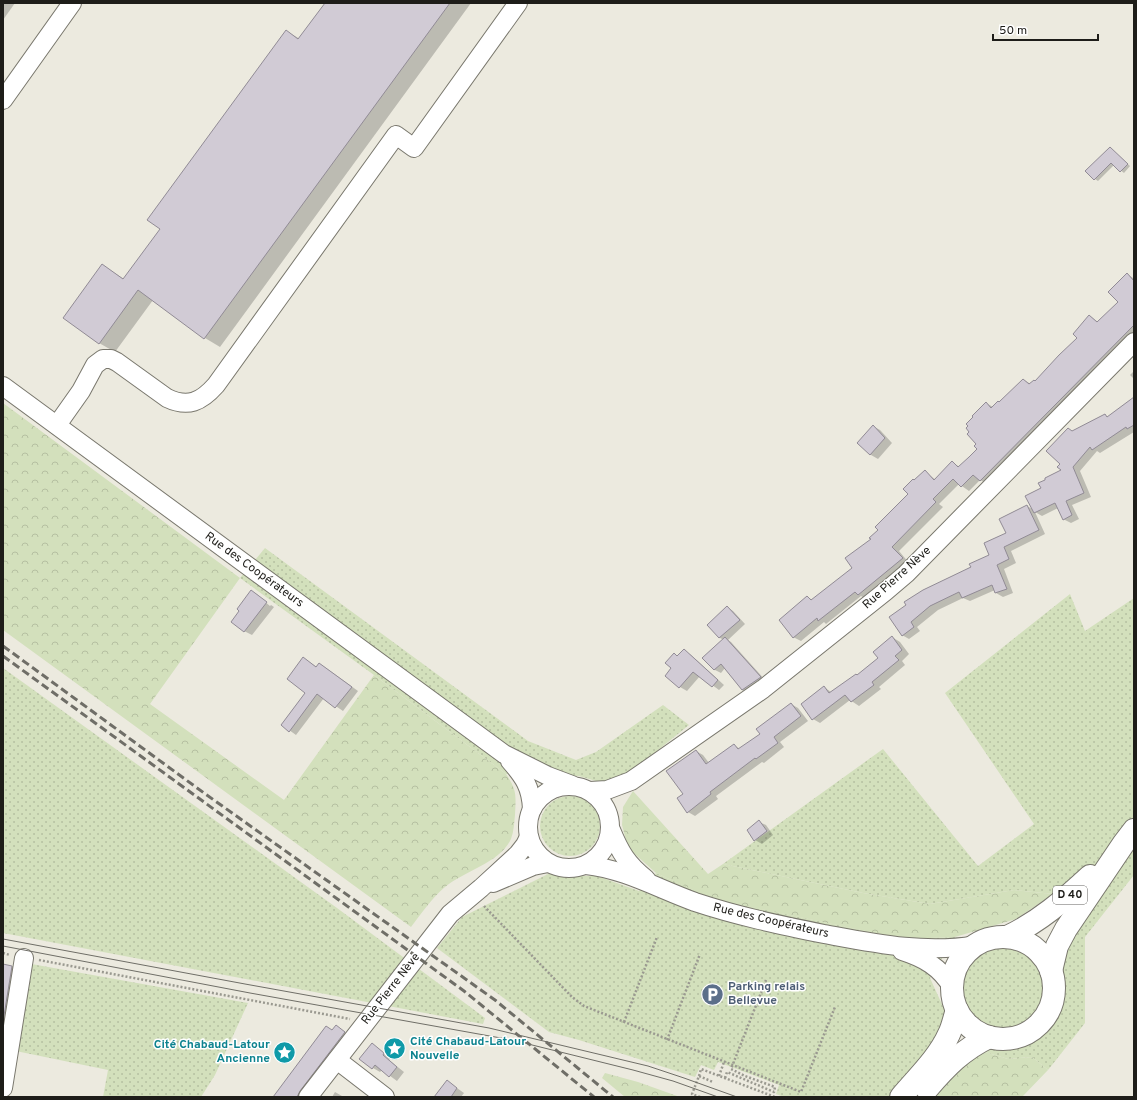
<svg xmlns="http://www.w3.org/2000/svg" width="1137" height="1100" viewBox="0 0 1137 1100" font-family="Overpass,sans-serif">
<style>
.grass{fill:url(#grass-dots)}
.forest{fill:url(#forest-crowns)}
.shadow{fill:#0003}
.building{fill:#d1cbd5;stroke:#918b95}
.lines{fill:none;stroke-linecap:round;stroke-linejoin:round}
.minor-casing{stroke:#79776d;stroke-width:20}
.major-casing{stroke:#79776d;stroke-width:24}
.path{stroke:#9a9990;stroke-width:2.5;stroke-dasharray:2 2;stroke-linecap:butt}
.minor{stroke:#fff;stroke-width:18}
.major{stroke:#fff;stroke-width:22}
.tram{stroke:#6f6e67;stroke-width:1}
.rail{stroke:#6f6e67;stroke-width:3;stroke-dasharray:8 4;stroke-linecap:butt}
.labels{text-anchor:middle;dominant-baseline:central;stroke-width:3;stroke-linejoin:round;paint-order:stroke}
.shield{fill:#fff;stroke:#62615e;stroke-width:1}
.shield-label{font-size:11px;font-weight:bold;fill:#1e1d19}
.street-label{font-size:12px;fill:#1e1d19;stroke:#fff}
.service-label{font-size:12px;font-weight:bold;fill:#4e5e75;stroke:#fff;text-anchor:start}
.culture-label{font-size:12px;font-weight:bold;fill:#0d838f;stroke:#fff;text-anchor:start}
</style>
<defs>
<pattern id="grass-dots" width="8" height="8" patternUnits="userSpaceOnUse"><rect width="8" height="8" fill="#d3e0bc"/><path d="M2 2h.1M6 6h.1" fill="none" stroke="#b5c0a1" stroke-width="1.8" stroke-linecap="round"/></pattern>
<pattern id="forest-crowns" width="20" height="18" patternUnits="userSpaceOnUse"><rect width="20" height="18" fill="#d3e0bc"/><path d="M2 6a3 3 0 1 1 6 0M12 15a3 3 0 1 1 6 0" fill="none" stroke="#b5c0a1"/></pattern>
</defs>
<rect width="100%" height="100%" fill="#eceadf"/>
<g class="grass">
<polygon points="265,548 528,741 576,760 596,752 663,705 689,725 631,772 606,784 579,776 506,774 374,675 240,578"/>
<polygon points="1070,594 1085,631 1134,598 1134,875 1085,937 1085,1023 1056,1060 1048,1070 1032,1057 1008,1059 975,1049 1006,1049 1032,1042 1051,1029 1059,1014 1064,994 1063,968 1066,945 1083,917 1053,894 1014,890 930,904 863,893 723,864 883,749 978,866 1034,824 945,693"/>
<polygon points="3,668 337,908 485,1018 483,1024 3,933"/>
<circle cx="570" cy="826" r="30"/>
<polygon points="550,873 568,876 597,876 639,891 656,873 714,899 904,939 955,937 930,978 945,1011 940,1038 891,1097 784,1097 776,1094 779,1085 718,1062 714,1070 701,1065 695,1077 579,1040 549,1032 437,948 462,917"/>
<circle cx="1002" cy="988" r="41"/>
<polygon points="26,963 248,1003 215,1075 201,1097 103,1097 108,1070 11,1050"/>
</g>
<g class="forest">
<path d="M3,403L240,578L150,704L284,800L374,675L506,774C517,790 516,795 515,815C514,823 514,831 511,839C500,863 464,871 445,887C432,898 421,914 411,927L3,630Z"/>
<polygon points="633,791 708,874 723,864 863,893 930,904 1014,890 1053,894 1016,919 955,937 904,939 713,899 656,873 628,848 622,825 623,807"/>
<polygon points="975,1049 1008,1059 1032,1057 1048,1070 1022,1097 928,1097"/>
<polygon points="605,1073 638,1082 680,1097 625,1097 602,1078"/>
</g>
<g class="shadow">
<polygon points="3,3 15,3 3,20"/>
<polygon points="326,3 471,3 220,347 205,338 153,300 115,352 99,343 102,265 124,279 161,229 286,31 300,39"/>
<polygon points="1110,148 1130,166 1124,173 1114,165 1098,181 1095,179"/>
<polygon points="1127,274 1133,278 1134,277 1134,336 987,484 980,480 969,491 959,484 939,504 943,507 899,551 909,563 866,599 861,596 826,624 824,622 801,641 793,637 807,597 813,600 854,568 872,539 909,494 914,481 925,472 936,480 953,463 960,467 978,449 977,444 986,403 993,407 1000,403 1024,380 1031,384 1035,382 1079,338 1090,316 1098,322 1119,302"/>
<polygon points="1134,371 1134,379 1130,375"/>
<polygon points="1134,402 1134,432 1100,453 1097,451 1080,471 1091,497 1072,505 1079,519 1071,523 1063,519 1058,508 1042,516 1035,512 1045,534 1011,551 1016,563 1004,569 1013,593 1003,597 996,593 995,590 970,601 963,598 938,610 917,627 920,631 909,639 902,635 890,617 990,555 1027,506 1034,510 1042,489 1063,470 1073,432 1105,415 1108,417"/>
<polygon points="873,426 880,430 892,443 878,459 871,455 858,443"/>
<polygon points="252,591 258,595 258,596 270,606 271,605 274,607 252,635 244,631 240,611"/>
<polygon points="727,607 733,611 745,624 728,640 731,642 766,681 748,693 742,690 725,668 721,673 715,670 704,658 724,640 720,638 709,625"/>
<polygon points="892,637 900,642 909,654 902,661 905,665 879,687 881,689 859,706 850,700 820,723 813,719 824,687 831,692 858,676 879,659"/>
<polygon points="684,651 691,655 724,685 719,690 700,676 687,691 680,687 672,668 678,657"/>
<polygon points="303,658 317,667 320,664 326,668 358,691 343,711 324,698 296,735 282,725 307,692"/>
<polygon points="791,704 798,708 808,721 780,742 784,747 764,763 762,762 716,796 718,799 695,816 688,812 679,799 684,794 696,751 703,755 709,763 734,745 740,749 761,734"/>
<polygon points="759,822 766,825 773,835 762,844 755,840"/>
<polygon points="12,966 19,971 3,1071 3,967"/>
<polygon points="333,1031 343,1031 352,1037 306,1097 274,1097"/>
<polygon points="372,1045 391,1058 389,1060 404,1072 397,1081 382,1070 380,1072 373,1068"/>
<polygon points="447,1081 464,1093 461,1097 435,1097"/>
<polygon points="335,1092 342,1096 344,1097 332,1097"/>
</g>
<g class="building">
<polygon points="325,3 450,3 204,339 138,290 99,344 63,318 102,264 123,279 160,229 147,220 286,30 298,39"/>
<polygon points="1110,147 1128,164 1120,172 1111,163 1094,180 1085,171"/>
<polygon points="1127,273 1134,281 1134,325 980,481 973,475 961,487 953,479 933,499 936,502 892,547 903,558 858,595 855,592 818,621 817,618 793,638 779,620 807,596 811,600 852,568 845,558 871,539 869,538 878,530 875,527 908,494 903,489 913,479 914,480 925,470 934,480 952,461 958,467 969,457 977,449 974,446 976,444 967,434 969,432 966,428 968,426 966,424 973,417 972,416 986,402 991,408 998,401 999,402 1023,379 1029,384 1034,380 1035,381 1059,355 1077,338 1073,334 1089,315 1097,322 1118,302 1108,292"/>
<polygon points="1134,397 1134,425 1127,429 1126,427 1092,450 1090,447 1073,467 1084,493 1066,501 1072,515 1063,520 1055,503 1034,513 1025,496 1041,488 1038,483 1045,480 1045,478 1061,470 1057,467 1060,464 1046,451 1068,428 1072,431 1105,414 1107,417"/>
<polygon points="873,425 885,438 870,455 857,443"/>
<polygon points="1027,505 1039,530 1004,547 1009,559 997,565 1007,589 995,593 992,585 962,598 959,592 930,606 911,622 914,627 902,636 889,617 906,605 904,602 923,590 971,567 969,564 989,555 984,543 1006,533 999,519"/>
<polygon points="251,590 267,602 244,632 231,622 239,611 237,609"/>
<polygon points="727,606 740,620 719,638 707,625"/>
<polygon points="892,636 902,650 895,656 899,660 872,682 874,685 851,702 845,695 812,720 801,704 824,686 829,693 856,674 857,675 878,658 873,652"/>
<polygon points="725,637 761,677 742,690 721,664 714,670 702,658"/>
<polygon points="684,649 718,680 712,687 693,672 679,688 665,676 671,668 665,663 674,653 677,656"/>
<polygon points="303,657 316,667 319,663 352,687 335,708 317,694 289,732 281,725 305,693 287,679"/>
<polygon points="791,703 801,716 774,737 778,743 756,759 755,758 710,792 711,794 687,813 677,798 683,794 666,771 696,750 706,764 734,744 738,749 760,734 756,729"/>
<polygon points="759,820 767,831 754,841 747,830"/>
<polygon points="3,964 12,966 3,1022"/>
<polygon points="336,1025 345,1032 300,1091 297,1097 273,1097 326,1026 332,1030"/>
<polygon points="372,1043 384,1053 383,1055 397,1067 389,1077 375,1065 372,1069 359,1059"/>
<polygon points="447,1080 457,1088 451,1097 434,1097"/>
</g>
<g class="lines">
<defs>
<g id="minor">
<polyline points="3,100 72,3"/>
<polyline points="3,386 504,754 548,776 572,785"/>
<path d="M57,425L81,391L95,365L103,359H111L117,362L167,398C188,408 201,402 216,385L396,135L414,148L518,3"/>
<path d="M510,761C524,777 531,787 532,809"/>
<circle cx="569" cy="827" r="41"/>
<polyline points="590,791 607,790 631,781 763,689 886,591 906,574 1134,342"/>
<path d="M611,830C620,852 627,864 646,879"/>
<path d="M586,865C624,869 659,889 695,902C737,916 780,925 824,934C873,943 925,954 975,945"/>
<polyline points="493,883 533,866 548,863"/>
<path d="M902,951C924,958 940,967 952,987"/>
<polyline points="337,1060 385,1097"/>
<polyline points="3,1088 24,958"/>
<polyline points="308,1097 450,914 481,888 518,854 525,845 529,837"/>
</g>
<g id="major">
<circle cx="1003" cy="988" r="51"/>
<path d="M1007,937C1039,922 1064,900 1090,876"/>
<polyline points="1051,971 1057,946 1066,929 1124,843 1134,830"/>
<path d="M927,1089C946,1067 962,1050 989,1037"/>
<path d="M901,1097C918,1077 939,1057 949,1034C953,1026 954,1018 957,1010"/>
</g>
</defs>
<use href="#minor" class="minor-casing"/>
<use href="#major" class="major-casing"/>
<g class="path">
<polyline points="484,906 572,997 584,1006 801,1092 835,1007"/>
<polyline points="3,953 10,955"/>
<polyline points="39,960 350,1019"/>
<polyline points="624,1022 657,937"/>
<polyline points="667,1040 700,954"/>
<polyline points="699,1076 701,1069 775,1097"/>
<polyline points="719,1076 724,1062"/>
<polyline points="725,1078 727,1072 774,1092 775,1087 745,1076 731,1069 766,980"/>
<polyline points="700,1097 692,1094 699,1076 713,1082"/>
</g>
<use href="#minor" class="minor"/>
<use href="#major" class="major"/>
<g class="tram">
<polyline points="3,939 245,984 489,1028 648,1066 684,1078 737,1097"/>
<polyline points="3,946 250,993 512,1040 633,1070 673,1081 718,1097"/>
</g>
<g class="rail">
<polyline points="3,646 204,793 495,1000 613,1097"/>
<polyline points="3,656 464,991 594,1097"/>
</g>
</g>
<defs>
<symbol id="parking-disc" viewBox="-11 -11 22 22"><circle r="9.5" fill="#5c6f8a" stroke="#fff"/><path d="M-3.5-5.5H1a3.5 3.5 0 0 1 0 7H-1V5.5H-3.5ZM-1-3.4V-.6H.8a1.4 1.4 0 0 0 0-2.8Z" fill="#fff"/></symbol>
<symbol id="sight-disc" viewBox="-11 -11 22 22"><circle r="9.5" fill="#0f9aa8" stroke="#fff"/><path d="M0-6L1.8-2.2L6-1.7L2.9 1.2L3.7 5.4L0 3.3L-3.7 5.4L-2.9 1.2L-6-1.7L-1.8-2.2Z" fill="#fff"/></symbol>
</defs>
<g fill-rule="evenodd">
<use href="#parking-disc" x="700" y="982" width="25" height="25"/>
<use href="#sight-disc" x="382" y="1036" width="25" height="25"/>
<use href="#sight-disc" x="272" y="1040" width="25" height="25"/>
</g>
<g class="labels">
<rect class="shield" x="1053" y="886" width="34" height="18" rx="3"/>
<g class="shield-label">
<text x="1070" y="895">D 40</text>
</g>
<g class="street-label">
<text transform="translate(254 570) rotate(36)">Rue des Coopérateurs</text>
<text transform="translate(897 578) rotate(-42)">Rue Pierre Nève</text>
<text transform="translate(771 921) rotate(13)">Rue des Coopérateurs</text>
<text transform="translate(391 989) rotate(-52)">Rue Pierre Nève</text>
</g>
<g class="service-label">
<text x="728" y="987">Parking relais<tspan x="728" dy="14">Bellevue</tspan></text>
</g>
<g class="culture-label">
<text x="410" y="1042">Cité Chabaud-Latour<tspan x="410" dy="14">Nouvelle</tspan></text>
<text x="270" y="1045" text-anchor="end">Cité Chabaud-Latour<tspan x="270" dy="14">Ancienne</tspan></text>
</g>
</g>
<rect width="1137" height="1100" fill="none" stroke="#1e1d19" stroke-width="8"/>
<path d="M993 34v6h105v-6" fill="none" stroke="#1e1d19" stroke-width="2"/>
<text x="999" y="34" font-size="12" fill="#1e1d19" stroke="#ffffff" stroke-width="3" paint-order="stroke">50 m</text>
</svg>
